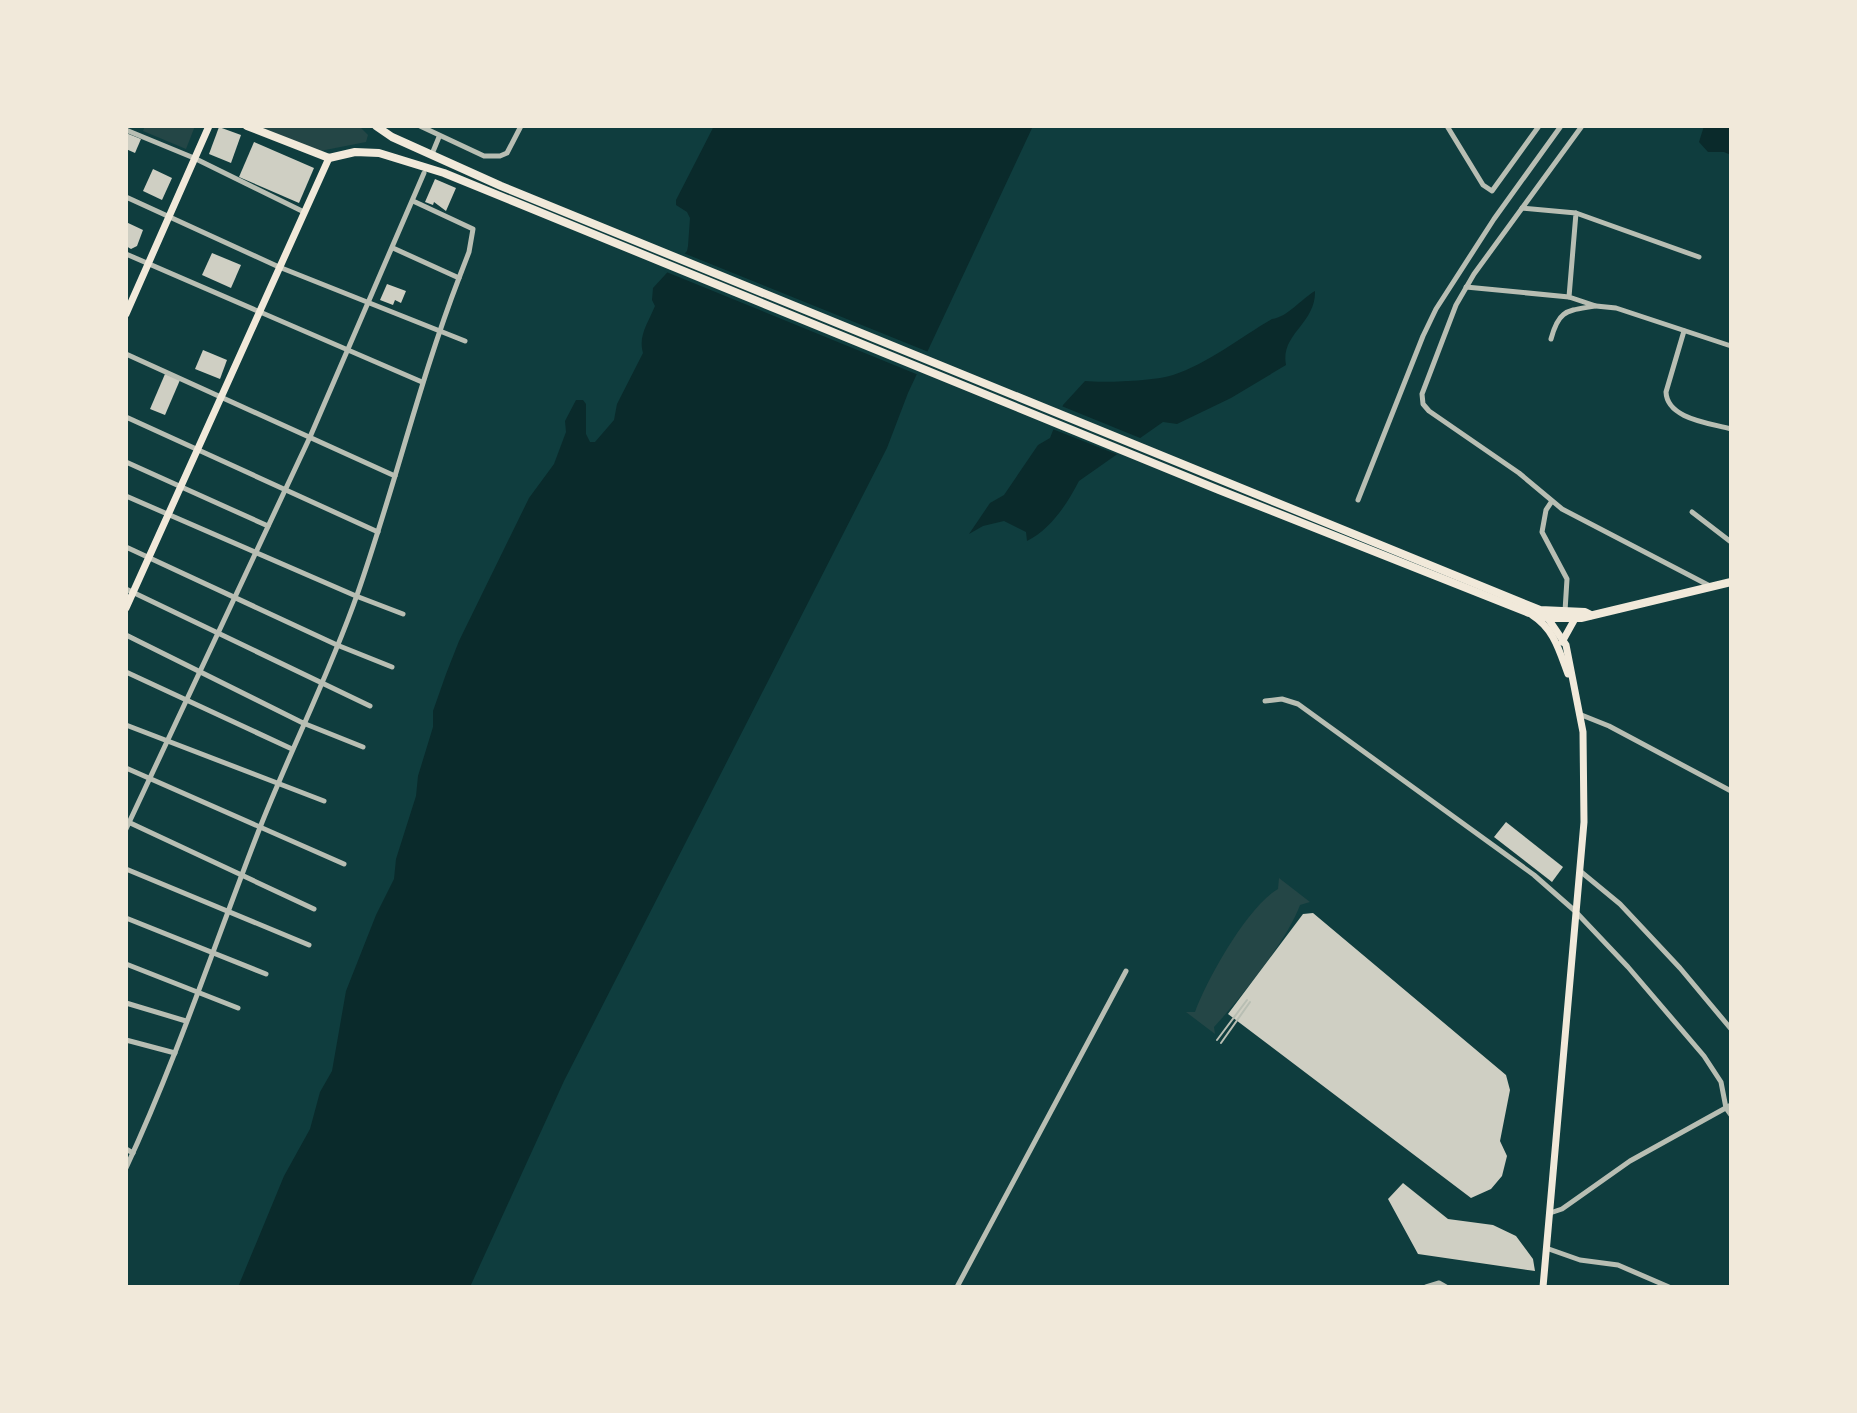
<svg xmlns="http://www.w3.org/2000/svg" width="1857" height="1413" viewBox="0 0 1857 1413" font-family="Inter,sans-serif">
<style>
.green{fill:#244646}
.water{fill:#0a2a2b}
.pier{fill:#0f3d3e}
.building{fill:#cfcfc3}
.lines{fill:none;stroke-linecap:round;stroke-linejoin:round}
.service{stroke:#b8beb3;stroke-width:2}
.minor{stroke:#b8beb3;stroke-width:5}
.secondary{stroke:#f1e9da;stroke-width:7}
.primary{stroke:#f1e9da;stroke-width:7}
.trunk{stroke:#f1e9da;stroke-width:8}
</style>
<rect width="100%" height="100%" fill="#0f3d3e"/>
<g class="green">
<polygon points="145,126 195,126 186,149 143,131"/>
<polygon points="258,126 359,126 368,135 366,142 320,151"/>
<path d="M1279,878L1310,902L1300,905C1288,939 1240,999 1214,1027L1215,1034L1186,1012H1195C1207,979 1248,906 1278,889Z"/>
</g>
<g class="water">
<path d="M714,126H1033L908,393L887,448L564,1081L470,1287H238L284,1176L310,1129L320,1092L332,1071L346,991L376,915L394,879L396,859L416,796L418,776L433,727V711L446,674L459,641L529,498L554,464L566,432L565,421L576,400H583L586,404V434L590,442H595L614,420L617,404L643,353C638,336 648,323 655,306L652,300L653,288L687,251L688,246L690,218L687,212L676,205V200Z"/>
<polygon points="1704,126 1731,126 1731,155 1724,152 1708,152 1699,142"/>
<path d="M1315,291C1316,324 1280,334 1286,365L1231,398L1177,424L1163,422L1079,481C1067,504 1051,529 1027,541L1026,532L1004,521L983,526L969,534L990,503L1004,495L1038,445L1050,438L1063,405L1085,381C1104,383 1156,381 1173,375C1207,364 1241,337 1272,319C1288,317 1301,299 1315,291Z"/>
</g>
<g class="pier">
<polygon points="681,252 931,353 921,376 664,271"/>
<polygon points="1059,405 1145,440 1121,456 1050,428"/>
</g>
<g class="building">
<polygon points="219,127 241,135 231,163 209,154"/>
<polygon points="126,133 141,139 135,153 126,149"/>
<polygon points="254,142 314,168 299,203 239,177"/>
<polygon points="153,169 172,178 162,200 143,191"/>
<polygon points="435,179 456,188 446,211 434,202 433,205 425,202"/>
<polygon points="126,222 143,230 137,246 131,249 126,246"/>
<polygon points="212,253 241,265 231,288 202,275"/>
<polygon points="387,284 406,291 401,303 395,300 393,305 380,300"/>
<polygon points="203,350 227,360 220,379 195,369"/>
<polygon points="165,374 180,380 165,415 150,409"/>
<polygon points="1506,822 1563,867 1552,882 1494,837"/>
<polygon points="1313,913 1506,1075 1510,1090 1500,1141 1507,1156 1502,1176 1491,1189 1471,1198 1228,1014 1303,914"/>
<polygon points="1403,1183 1448,1219 1493,1225 1516,1236 1533,1259 1535,1271 1418,1254 1388,1199"/>
</g>
<g class="lines">
<g class="service">
<polyline points="1217,1040 1247,1000"/>
<polyline points="1221,1043 1250,1002"/>
</g>
<g class="minor">
<polyline points="420,126 484,156 500,156 507,153 521,126"/>
<polyline points="1447,126 1483,185 1492,191 1539,126"/>
<polyline points="1582,126 1474,274 1456,305 1422,394 1423,404 1429,411 1519,473 1562,509 1710,586"/>
<polyline points="126,130 194,158 304,212"/>
<polyline points="432,154 439,137"/>
<polyline points="126,197 279,267 465,341"/>
<polyline points="413,201 473,229 469,252 459,278"/>
<polyline points="1522,208 1576,213 1569,297 1596,306 1616,308 1731,346"/>
<polyline points="1576,213 1699,257"/>
<polyline points="126,254 422,382"/>
<polyline points="1466,287 1569,297"/>
<path d="M1684,331L1666,392C1667,419 1710,423 1731,429"/>
<path d="M1551,339C1559,309 1567,311 1595,306"/>
<polyline points="126,354 395,476"/>
<polyline points="126,417 378,532"/>
<polyline points="126,462 268,526"/>
<polyline points="126,496 356,596 403,614"/>
<polyline points="1358,500 1423,336 1436,309 1494,219 1561,126"/>
<polyline points="1552,501 1546,510 1542,532 1567,579 1565,611"/>
<polyline points="1692,512 1731,542"/>
<polyline points="126,547 337,645 392,667"/>
<polyline points="126,589 370,706"/>
<polyline points="126,635 303,723 363,747"/>
<polyline points="126,672 292,749"/>
<polyline points="1265,701 1282,699 1298,704 1534,875 1575,911 1628,967 1704,1056 1721,1082 1726,1108 1731,1115"/>
<polyline points="1579,714 1609,726 1731,791"/>
<polyline points="126,725 324,801"/>
<polyline points="126,768 344,864"/>
<polyline points="126,821 314,909"/>
<polyline points="126,829 310,437 424,173"/>
<polyline points="126,869 309,945"/>
<polyline points="1580,871 1620,904 1680,968 1731,1029"/>
<polyline points="126,918 266,974"/>
<polyline points="126,964 238,1008"/>
<polyline points="126,1003 186,1021"/>
<polyline points="126,1040 175,1053"/>
<polyline points="126,1149 133,1153"/>
<path d="M126,1168C177,1058 215,943 259,830C290,751 329,675 357,595C394,490 419,382 459,278L393,248"/>
<polyline points="1550,1213 1562,1209 1630,1161 1731,1105"/>
<polyline points="1546,1248 1580,1260 1618,1265 1669,1287"/>
<polyline points="957,1287 1126,971"/>
<polyline points="1426,1287 1439,1283 1446,1287"/>
</g>
<g class="secondary">
<polyline points="126,314 209,126"/>
<polyline points="126,608 329,158"/>
</g>
<g class="primary">
<path d="M1532,615C1554,629 1559,650 1568,674"/>
<polyline points="1562,642 1577,615"/>
<polyline points="1543,1287 1584,822 1583,732 1566,645 1547,617"/>
</g>
<g class="trunk">
<polyline points="247,126 329,158 355,152 379,153 444,173 1219,490 1529,613 1548,618 1581,618 1731,582"/>
<polyline points="376,126 392,137 501,186 1540,610 1585,612 1591,615"/>
</g>
</g>
<rect width="1857" height="1413" fill="none" stroke="#f1e9da" stroke-width="256"/>
</svg>
